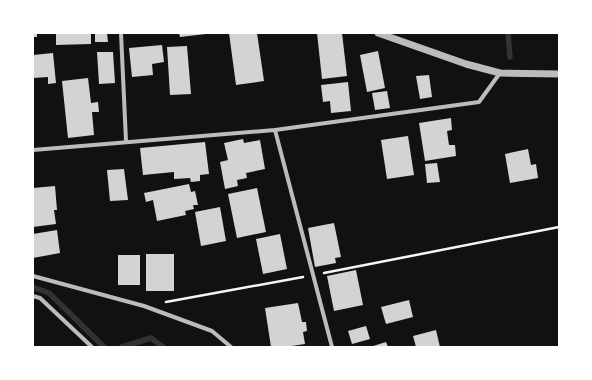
<svg xmlns="http://www.w3.org/2000/svg" width="592" height="380" viewBox="0 0 592 380" font-family="'Source Serif 4',serif">
<style>
.lines{fill:none;stroke-linecap:round;stroke-linejoin:round}
.stream{stroke:#333;stroke-width:5.5}
.building{fill:#d3d3d3}
.path{stroke:#f5f5f5;stroke-width:2.5}
.minor{stroke:#bcbcbc;stroke-width:4}
.tertiary{stroke:#bcbcbc;stroke-width:7}
</style>
<rect width="100%" height="100%" fill="#111"/>
<g class="lines">
<g class="stream">
<polyline points="508,33 510,57"/>
<polyline points="33,287 49,293 104,347"/>
<polyline points="122,347 151,338 163,347"/>
</g>
</g>
<g class="building">
<rect x="33" y="33" width="4" height="4"/>
<polygon points="56,33 91,33 91,44 56,45"/>
<polygon points="95,33 107,33 108,42 95,42"/>
<polygon points="179,33 206,33 206,34 180,37"/>
<polygon points="229,33 257,33 264,81 236,85"/>
<polygon points="317,33 342,33 347,76 322,79"/>
<polygon points="162,45 164,62 152,64 153,75 132,77 129,48"/>
<polygon points="187,46 191,94 170,95 167,47"/>
<polygon points="378,51 385,88 367,92 360,55"/>
<polygon points="97,52 113,52 115,83 99,84"/>
<polygon points="53,53 56,83 48,84 48,77 33,78 33,55"/>
<polygon points="429,75 432,97 420,99 416,76"/>
<polygon points="88,78 91,103 98,102 99,112 92,112 94,135 68,138 62,81"/>
<polygon points="348,82 351,111 331,113 330,101 323,102 321,85"/>
<polygon points="387,91 390,108 375,110 372,93"/>
<polygon points="451,118 452,130 447,131 449,145 455,145 456,156 425,161 419,123"/>
<polygon points="408,136 414,175 387,179 381,140"/>
<polygon points="243,139 244,143 260,140 265,169 246,173 247,178 237,180 238,186 225,189 220,162 228,160 224,143"/>
<polygon points="205,142 209,174 200,175 200,181 191,182 190,178 174,179 174,172 143,175 140,148"/>
<polygon points="528,149 531,165 536,164 538,178 510,183 505,154"/>
<polygon points="437,163 440,182 427,183 425,164"/>
<polygon points="124,169 128,200 110,201 107,170"/>
<polygon points="189,184 191,192 195,191 198,205 193,205 194,209 185,211 186,215 157,221 153,200 146,202 144,193"/>
<polygon points="55,186 57,210 54,210 56,224 33,227 33,188"/>
<polygon points="257,188 266,232 237,238 228,194"/>
<polygon points="220,207 226,241 201,246 195,212"/>
<polygon points="334,223 341,257 335,258 336,263 315,267 308,228"/>
<polygon points="57,230 60,253 33,258 33,234"/>
<polygon points="280,234 287,269 263,274 256,239"/>
<rect x="146" y="254" width="28" height="37"/>
<rect x="118" y="255" width="22" height="30"/>
<polygon points="356,270 363,305 334,311 327,276"/>
<polygon points="409,300 413,317 386,324 381,307"/>
<polygon points="298,303 302,322 306,322 307,331 303,332 305,344 285,347 271,347 265,308"/>
<polygon points="366,326 370,339 352,344 348,331"/>
<polygon points="436,330 440,347 416,347 413,336"/>
<polygon points="386,342 388,347 370,347"/>
</g>
<g class="lines">
<g class="path">
<polyline points="324,273 559,227"/>
<polyline points="166,302 303,277"/>
</g>
<g class="minor">
<polyline points="121,33 126,141"/>
<polyline points="275,130 332,347"/>
<polyline points="33,150 275,130 479,102 500,73"/>
<polyline points="33,276 144,306 212,331 231,347"/>
<polyline points="33,296 40,298 92,347"/>
</g>
<polyline class="tertiary" points="378,33 466,64 500,73 559,74"/>
</g>
<rect width="592" height="380" fill="none" stroke="#ffffff" stroke-width="68"/>
</svg>
